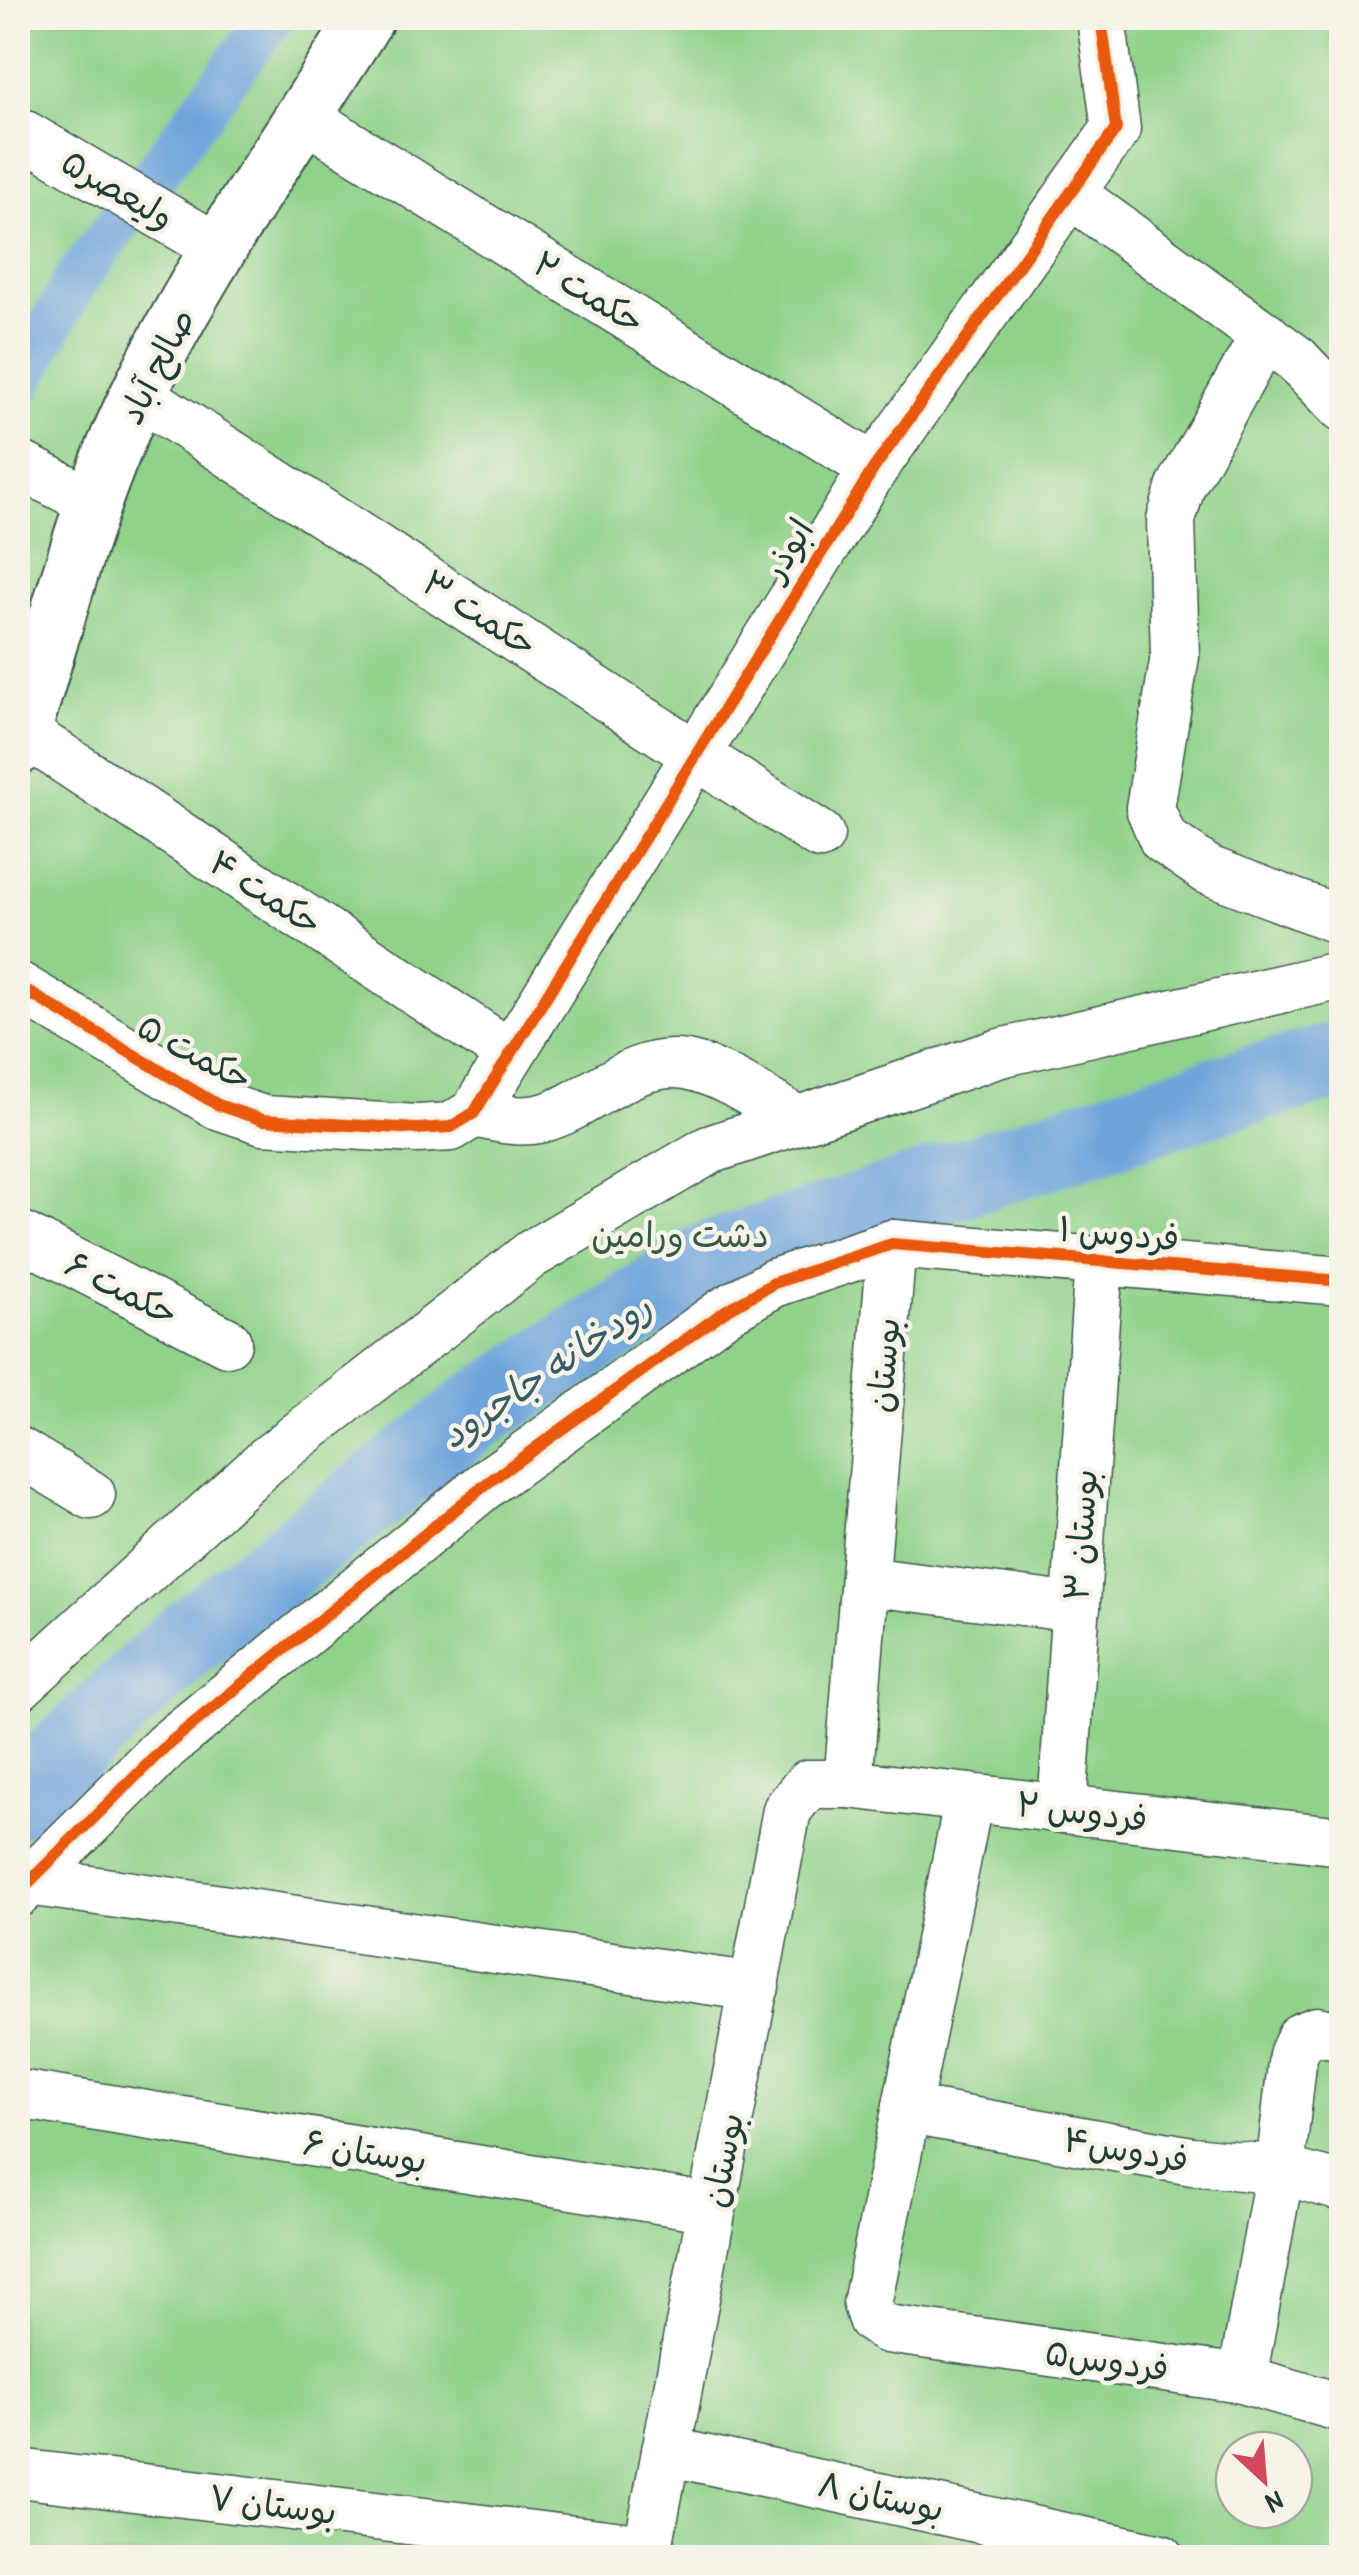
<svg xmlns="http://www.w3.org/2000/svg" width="1359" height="2575" viewBox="0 0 1359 2575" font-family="'Patrick Hand','Playpen Sans Arabic',sans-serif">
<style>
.green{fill:#90d28a;stroke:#58885f;stroke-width:2.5;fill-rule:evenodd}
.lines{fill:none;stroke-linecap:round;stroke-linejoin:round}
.canal{stroke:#6ea4db;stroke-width:45}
.river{stroke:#6ea4db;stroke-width:78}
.minor-casing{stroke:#3d5649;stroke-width:51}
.tertiary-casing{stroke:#3d5649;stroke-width:59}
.minor{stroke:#fff;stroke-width:48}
.tertiary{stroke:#fff;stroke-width:55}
.cycleway-casing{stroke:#f7f3e8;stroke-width:19}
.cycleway{stroke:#e8590c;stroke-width:12}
.labels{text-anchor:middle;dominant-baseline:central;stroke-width:9;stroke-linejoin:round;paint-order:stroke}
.street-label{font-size:35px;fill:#1f3d34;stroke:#f7f3e8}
.park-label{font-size:35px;fill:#365b45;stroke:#f7f3e8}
.water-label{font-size:38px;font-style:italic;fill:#375c66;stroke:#f7f3e8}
</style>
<rect width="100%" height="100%" fill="#f7f3e8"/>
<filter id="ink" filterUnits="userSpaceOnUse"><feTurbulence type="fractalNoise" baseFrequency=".01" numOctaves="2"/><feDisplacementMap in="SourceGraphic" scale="20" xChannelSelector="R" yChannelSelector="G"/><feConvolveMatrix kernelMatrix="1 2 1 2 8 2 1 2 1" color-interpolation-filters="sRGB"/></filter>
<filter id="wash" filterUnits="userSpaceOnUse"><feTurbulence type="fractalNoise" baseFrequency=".0048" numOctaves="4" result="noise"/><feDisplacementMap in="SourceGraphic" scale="40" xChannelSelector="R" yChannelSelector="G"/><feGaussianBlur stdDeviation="2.25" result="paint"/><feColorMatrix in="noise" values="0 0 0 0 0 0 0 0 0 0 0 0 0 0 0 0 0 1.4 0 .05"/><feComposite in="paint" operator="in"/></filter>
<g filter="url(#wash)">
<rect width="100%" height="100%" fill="#eae3c2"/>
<path class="green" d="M18,18H1341V2557H18ZM1234,2450H1294V2510H1234Z"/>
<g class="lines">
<polyline class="canal" points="18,386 76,280 271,18"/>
<polyline class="river" points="18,1798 183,1643 477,1411 706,1262 1210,1097 1342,1059"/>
</g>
</g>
<g filter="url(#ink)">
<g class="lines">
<defs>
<g id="minor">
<polyline points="304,117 874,468"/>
<polyline points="18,131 218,248"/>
<polyline points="1070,193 1296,359 1342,407"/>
<polyline points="1265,335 1181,486 1171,520 1175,656 1150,808 1163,839 1208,870 1342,921"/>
<polyline points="138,394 820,835"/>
<polyline points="18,464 92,502"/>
<polyline points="23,732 509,1053"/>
<polyline points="18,986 218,1105 263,1120 417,1129 451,1127 474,1113 874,468 1116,129 1101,18"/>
<path d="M474,1113C497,1118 519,1124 543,1118C591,1105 632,1056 686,1065C726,1073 762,1100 797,1120"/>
<polyline points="18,1234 227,1342"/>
<polyline points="18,1451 91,1495"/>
<polyline points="865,1581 1076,1608"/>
<polyline points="18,1687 266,1461 532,1254 709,1150 1000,1053 1342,975"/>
<polyline points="848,1784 892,1244"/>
<polyline points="969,1798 867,2304 872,2319 887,2329 1242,2379 1342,2408"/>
<polyline points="1062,1809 1099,1261"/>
<polyline points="29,1881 755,1987"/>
<polyline points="18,1893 166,1746 490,1481 725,1311 774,1283 892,1244 1342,1281"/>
<polyline points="18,2094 712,2208"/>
<polyline points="909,2110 1192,2161 1280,2170 1342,2187"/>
<polyline points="1242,2379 1280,2170 1293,2055 1301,2037 1317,2031 1342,2036"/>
<polyline points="666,2451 1161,2558"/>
<polyline points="18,2473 648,2549"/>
<polyline points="646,2558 787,1810 808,1784 848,1784 1342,1841"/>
</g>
<path id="tertiary" d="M18,747C56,629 83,507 138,395C202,262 289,142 366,18"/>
</defs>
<use href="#minor" class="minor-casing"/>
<use href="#tertiary" class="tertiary-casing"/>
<use href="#minor" class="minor"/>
<use href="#tertiary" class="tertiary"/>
<defs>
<g id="cycleway">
<polyline points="18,986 218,1105 263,1120 417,1129 451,1127 474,1113 874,468 1116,129 1101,18"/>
<polyline points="18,1893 166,1746 490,1481 725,1311 774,1283 892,1244 1342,1281"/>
</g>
</defs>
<use href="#cycleway" class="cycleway-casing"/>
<use href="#cycleway" class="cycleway"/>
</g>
</g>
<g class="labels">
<g class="street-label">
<text transform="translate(118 189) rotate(30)">ولیعصر۵</text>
<text transform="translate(589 292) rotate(32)">حکمت ۲</text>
<text transform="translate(156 366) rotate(-63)">صالح آباد</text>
<text transform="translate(787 549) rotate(-58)">ابوذر</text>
<text transform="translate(480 613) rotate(33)">حکمت ۳</text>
<text transform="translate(266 892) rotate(33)">حکمت ۴</text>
<text transform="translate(195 1052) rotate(28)">حکمت ۵</text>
<text transform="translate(1119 1233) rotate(5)">فردوس ۱</text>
<text transform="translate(122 1288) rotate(27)">حکمت ۶</text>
<text transform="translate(883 1365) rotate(-85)">بوستان</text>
<text transform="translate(1080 1535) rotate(-86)">بوستان ۳</text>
<text transform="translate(1082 1811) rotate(7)">فردوس ۲</text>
<text transform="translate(1126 2149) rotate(10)">فردوس۴</text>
<text transform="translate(365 2151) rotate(9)">بوستان ۶</text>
<text transform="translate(722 2160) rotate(-79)">بوستان</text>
<text transform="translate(1107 2360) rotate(8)">فردوس۵</text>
<text transform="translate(881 2496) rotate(12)">بوستان ۸</text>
<text transform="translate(273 2504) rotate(7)">بوستان ۷</text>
</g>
<g class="park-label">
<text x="680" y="1234">دشت ورامین</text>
</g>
<g class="water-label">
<text transform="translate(545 1370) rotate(-34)">رودخانه جاجرود</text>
</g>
</g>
<rect width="1359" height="2575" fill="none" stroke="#f7f3e8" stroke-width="60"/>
<g transform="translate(1264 2480) rotate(154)"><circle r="48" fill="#f7f3e8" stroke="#a1aaa0" stroke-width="2.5"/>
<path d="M0-8L18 38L0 25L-18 38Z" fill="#d1495b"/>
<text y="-15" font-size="28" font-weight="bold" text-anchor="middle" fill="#1f3d34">N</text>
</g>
</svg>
